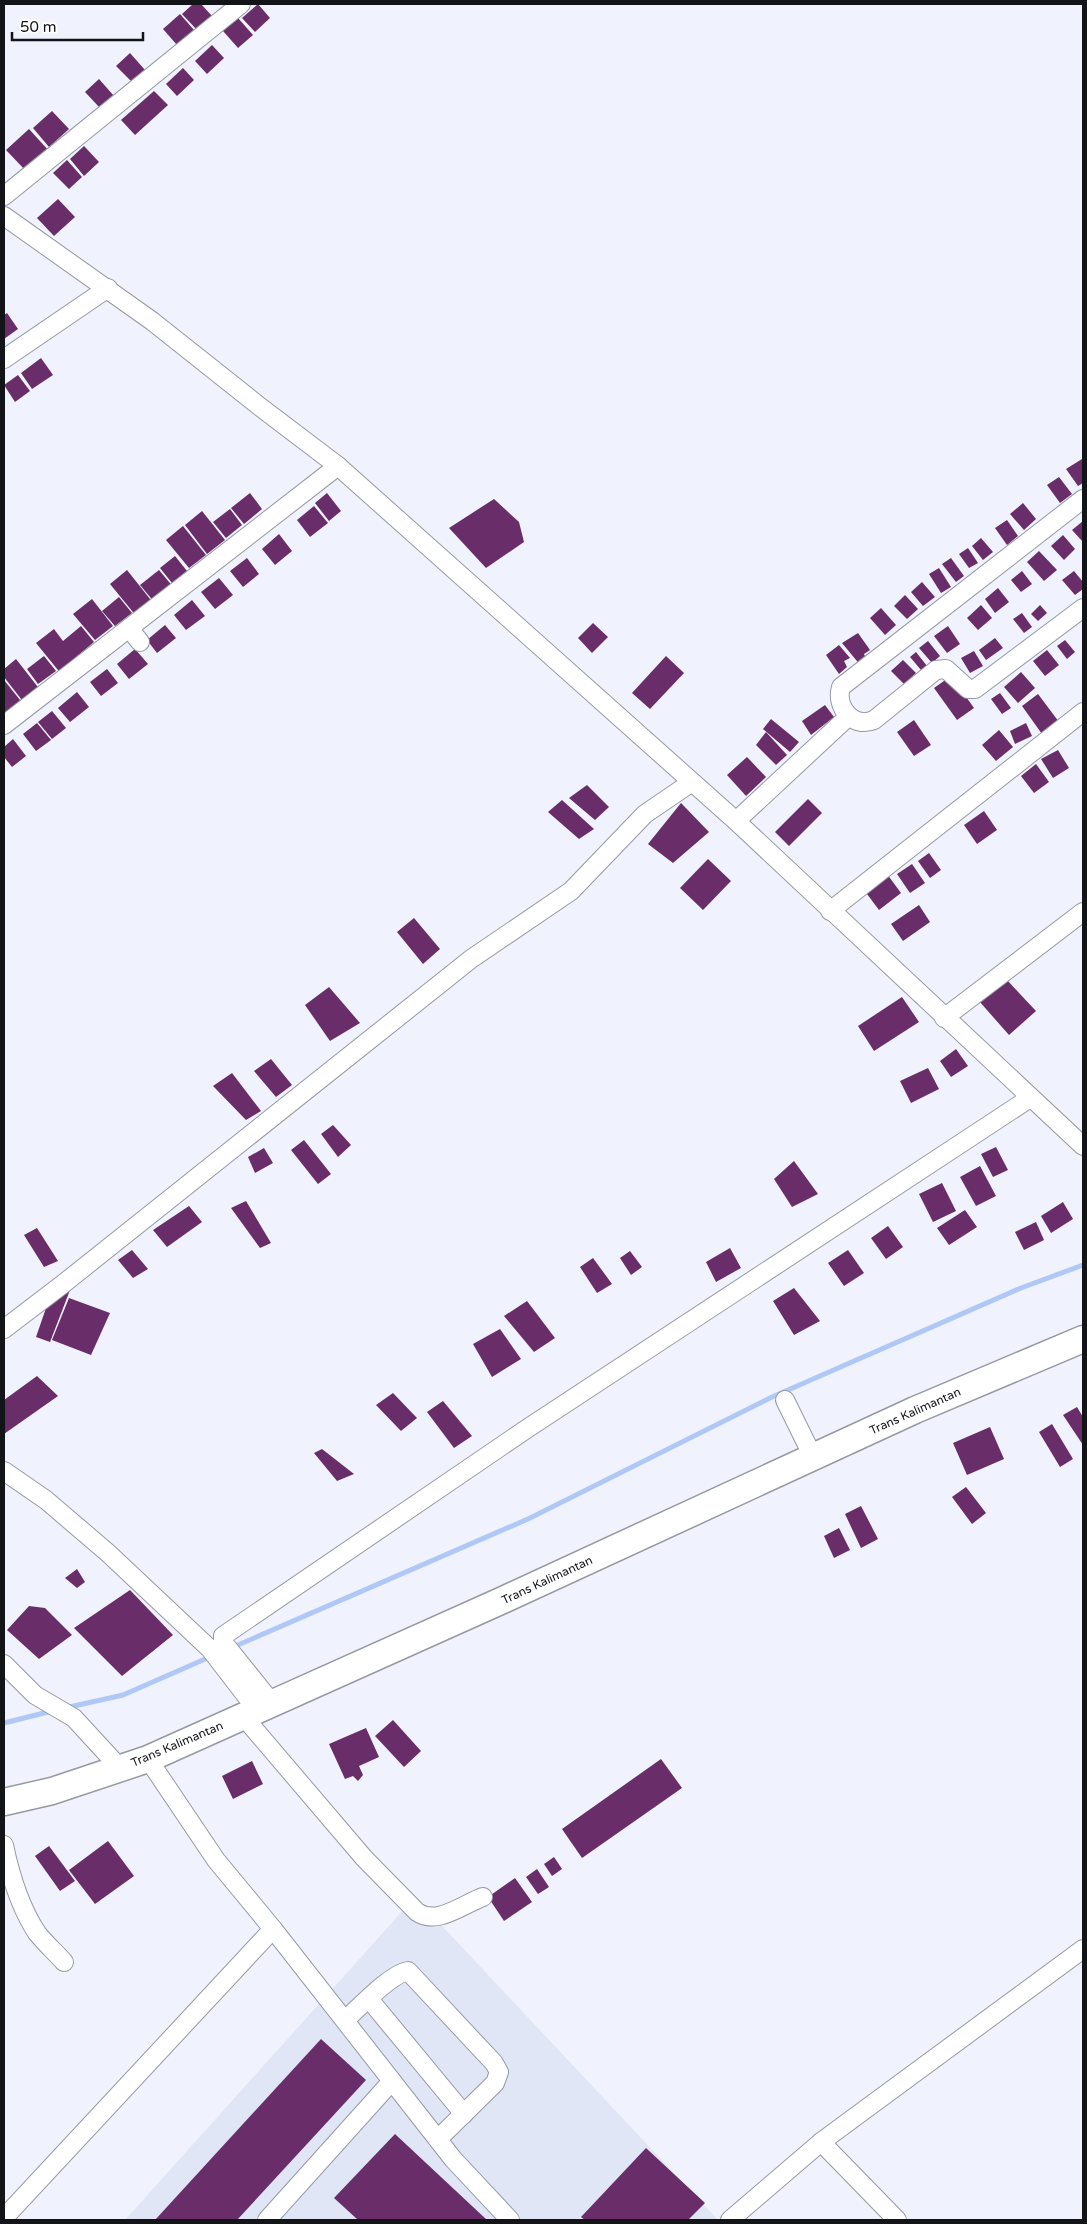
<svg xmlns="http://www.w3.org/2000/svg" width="1087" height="2224" viewBox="0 0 1087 2224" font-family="'Varela Round',sans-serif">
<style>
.built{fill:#e0e6f6}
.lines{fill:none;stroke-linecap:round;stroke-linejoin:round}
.stream{stroke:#b0c8f6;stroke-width:5}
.building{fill:#692d69}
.minor-casing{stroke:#9599a2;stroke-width:20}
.highway-casing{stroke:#9599a2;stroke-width:29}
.minor{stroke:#fff;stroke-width:18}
.highway{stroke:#fff;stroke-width:26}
.labels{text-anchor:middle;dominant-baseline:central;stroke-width:5;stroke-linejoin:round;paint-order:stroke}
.street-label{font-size:12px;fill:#131418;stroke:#fff}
</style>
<rect width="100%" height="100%" fill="#f0f3fe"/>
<polygon class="built" points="415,1897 718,2220 125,2220"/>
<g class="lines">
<g class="stream">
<polyline points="231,1648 528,1519 772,1397 1021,1288 1083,1265"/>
<polyline points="65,1708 123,1695 212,1656"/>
<polyline points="4,1723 52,1711"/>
</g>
</g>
<g class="building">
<polygon points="193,4 201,4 212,16 197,30 182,14"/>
<polygon points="258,4 270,18 255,32 242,18"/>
<polygon points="180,14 194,30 177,45 163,29"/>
<polygon points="238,18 253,35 238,48 223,31"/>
<polygon points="212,45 224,58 207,74 195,61"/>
<polygon points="130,53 145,70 132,82 116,66"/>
<polygon points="183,68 194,80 177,96 166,84"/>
<polygon points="99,79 114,96 100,108 85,92"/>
<polygon points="154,91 168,105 135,135 121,120"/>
<polygon points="52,111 69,129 49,147 33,128"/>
<polygon points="29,129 49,151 26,171 6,150"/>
<polygon points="84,146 99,162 84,176 70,159"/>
<polygon points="67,160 82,177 69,189 53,173"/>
<polygon points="58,199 75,217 54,236 37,218"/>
<polygon points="7,313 18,329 4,339 4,315"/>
<polygon points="41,358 53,375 32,389 21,373"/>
<polygon points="18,375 30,391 15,402 4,385"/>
<polygon points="1082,459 1083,483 1078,486 1066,469"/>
<polygon points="1059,477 1072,494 1060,503 1047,485"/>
<polygon points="250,493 262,509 244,524 231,508"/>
<polygon points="327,493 341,511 329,521 315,503"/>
<polygon points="494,499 519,522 524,542 486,568 449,528"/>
<polygon points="1023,503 1036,519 1024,530 1010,514"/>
<polygon points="314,506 328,523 310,537 297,520"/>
<polygon points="230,509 242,525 226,538 213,522"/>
<polygon points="202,511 225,540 207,554 185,525"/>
<polygon points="1007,520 1018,536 1007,545 995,528"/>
<polygon points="1083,521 1083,542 1072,530"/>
<polygon points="183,526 206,555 189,568 166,540"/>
<polygon points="279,534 292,551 275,565 262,549"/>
<polygon points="1063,535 1075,549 1064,560 1051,546"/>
<polygon points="981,538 993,552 983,560 972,546"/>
<polygon points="968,548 978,563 969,568 959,554"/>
<polygon points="1039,551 1057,570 1044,581 1027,562"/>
<polygon points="175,556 187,571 172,583 160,568"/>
<polygon points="247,558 259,574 243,587 230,571"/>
<polygon points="951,558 964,576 956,582 942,564"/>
<polygon points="939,568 951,587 941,593 929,574"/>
<polygon points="127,570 154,604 137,617 110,584"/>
<polygon points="159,570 174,588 155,603 140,585"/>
<polygon points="1022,571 1032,584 1021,592 1011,580"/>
<polygon points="1074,571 1083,582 1083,589 1075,595 1062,580"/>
<polygon points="219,578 233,595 215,609 201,592"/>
<polygon points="922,582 935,597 923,606 911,592"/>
<polygon points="998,588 1009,602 995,613 985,599"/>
<polygon points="905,595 918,609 907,619 894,606"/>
<polygon points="119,597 132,613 115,626 102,611"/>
<polygon points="92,599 113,626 95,640 73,614"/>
<polygon points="192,600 205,616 186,630 174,615"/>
<polygon points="981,605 992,618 978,630 967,618"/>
<polygon points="1040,605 1047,613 1038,621 1031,614"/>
<polygon points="881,608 896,625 885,635 870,618"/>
<polygon points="1022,613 1032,627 1024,633 1013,619"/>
<polygon points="593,623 608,637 592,653 578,638"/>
<polygon points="165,625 176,638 157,653 147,640"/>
<polygon points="81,626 94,642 76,657 80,661 62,675 36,643 54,629 63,641"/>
<polygon points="948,626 960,644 947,653 934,636"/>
<polygon points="858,633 870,650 864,654 867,661 861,666 842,643"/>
<polygon points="995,638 1003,648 986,660 979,650"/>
<polygon points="1065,640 1075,652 1067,659 1057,646"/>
<polygon points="928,641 940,656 932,663 919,648"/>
<polygon points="839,645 850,658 844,661 847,667 839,674 826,655"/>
<polygon points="135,649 148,664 129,679 117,664"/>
<polygon points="1047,650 1059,665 1045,676 1033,661"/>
<polygon points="974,651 983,666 970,673 961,658"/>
<polygon points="916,652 927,666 921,670 910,657"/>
<polygon points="44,656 56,671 38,684 27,669"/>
<polygon points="666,656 684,673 650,709 632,693"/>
<polygon points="16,659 41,691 25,704 4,677 4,669"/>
<polygon points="903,660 916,673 904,684 891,671"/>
<polygon points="107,669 118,683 101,696 90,682"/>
<polygon points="1021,672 1035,688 1018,703 1004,687"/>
<polygon points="951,676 974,708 957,720 934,688"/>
<polygon points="4,680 24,705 4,715"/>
<polygon points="77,692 89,707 70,722 58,708"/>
<polygon points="1000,693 1011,708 1002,714 991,699"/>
<polygon points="1038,694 1059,722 1042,734 1022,706"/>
<polygon points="825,705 834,717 811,735 802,721"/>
<polygon points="52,711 66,728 52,739 38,722"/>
<polygon points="771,719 799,742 790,752 763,729"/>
<polygon points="914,720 931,745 914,756 897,732"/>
<polygon points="37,723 51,740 36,751 23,734"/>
<polygon points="1026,723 1032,736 1015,744 1010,731"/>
<polygon points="999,730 1013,747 996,761 982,745"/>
<polygon points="766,732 787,755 776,765 756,745"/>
<polygon points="13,739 26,756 12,767 4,757 4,747"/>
<polygon points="1058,750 1069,768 1053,778 1041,759"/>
<polygon points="747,757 766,777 746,796 727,775"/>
<polygon points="1036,764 1049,782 1034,793 1021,776"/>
<polygon points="587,785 609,807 595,820 569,798"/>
<polygon points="808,799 822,813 789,846 775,832"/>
<polygon points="562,800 594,829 579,839 548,812"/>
<polygon points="681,803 709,832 673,863 648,844"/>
<polygon points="984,811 997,830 977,844 964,825"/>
<polygon points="929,853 941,870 930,878 918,861"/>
<polygon points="708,859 731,881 703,910 680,888"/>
<polygon points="912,864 925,883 910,893 897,874"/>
<polygon points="887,874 901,893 879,910 864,890"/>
<polygon points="919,905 930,922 903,941 891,924"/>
<polygon points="414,918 440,949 423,964 397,932"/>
<polygon points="1005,978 1036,1011 1009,1035 979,1001"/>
<polygon points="329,987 360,1023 330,1041 305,1005"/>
<polygon points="902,997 919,1022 874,1051 858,1026"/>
<polygon points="956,1049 968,1066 951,1077 940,1061"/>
<polygon points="271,1059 292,1085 276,1097 254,1071"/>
<polygon points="928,1068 939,1089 911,1103 900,1081"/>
<polygon points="232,1073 261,1111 246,1120 213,1086"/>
<polygon points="333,1125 351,1145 338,1157 321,1134"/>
<polygon points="304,1140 331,1174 318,1184 291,1150"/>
<polygon points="996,1147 1008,1170 993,1177 981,1154"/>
<polygon points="264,1148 273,1163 255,1173 248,1157"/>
<polygon points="794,1161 818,1194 792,1207 774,1179"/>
<polygon points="980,1166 996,1196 976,1206 960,1177"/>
<polygon points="942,1183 956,1211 933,1222 919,1194"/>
<polygon points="246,1201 271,1243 260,1248 231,1208"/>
<polygon points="1063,1202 1073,1219 1051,1233 1041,1216"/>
<polygon points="189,1206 202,1222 167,1247 153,1230"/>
<polygon points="965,1210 977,1227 949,1245 937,1228"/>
<polygon points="1036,1222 1044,1240 1024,1250 1015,1232"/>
<polygon points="888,1226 903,1247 886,1259 871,1238"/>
<polygon points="37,1228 58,1261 44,1267 24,1235"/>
<polygon points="730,1248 741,1268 716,1282 706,1262"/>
<polygon points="132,1250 148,1269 133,1278 118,1260"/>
<polygon points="848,1250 864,1273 844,1286 828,1263"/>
<polygon points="630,1251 642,1267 631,1275 620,1258"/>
<polygon points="593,1258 612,1284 597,1293 580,1267"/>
<polygon points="54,1285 70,1290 50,1342 36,1337"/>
<polygon points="794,1288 820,1321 794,1335 773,1301"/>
<polygon points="69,1298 110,1313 91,1355 52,1340"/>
<polygon points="527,1301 555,1338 534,1352 504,1316"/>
<polygon points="500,1329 521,1359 492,1377 473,1344"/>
<polygon points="37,1376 58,1396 4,1434 4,1400"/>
<polygon points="393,1393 417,1418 401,1431 376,1405"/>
<polygon points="443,1401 472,1436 454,1448 427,1412"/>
<polygon points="1077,1407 1083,1417 1083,1445 1063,1415"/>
<polygon points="1052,1424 1073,1459 1060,1467 1039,1432"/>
<polygon points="990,1427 1004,1459 967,1475 953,1443"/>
<polygon points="322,1449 354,1474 337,1481 314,1453"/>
<polygon points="966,1487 986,1513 972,1524 952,1497"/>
<polygon points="861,1506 878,1539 861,1548 845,1514"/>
<polygon points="839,1528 850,1550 834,1558 824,1536"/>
<polygon points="77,1569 85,1582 77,1588 65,1578"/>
<polygon points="130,1590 173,1635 122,1676 74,1628"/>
<polygon points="29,1606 45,1608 72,1635 39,1659 7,1630"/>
<polygon points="393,1720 421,1751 404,1767 375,1736"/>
<polygon points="366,1728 379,1757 359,1766 363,1775 358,1781 353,1776 345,1779 329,1744"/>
<polygon points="661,1759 682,1788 582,1858 562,1829"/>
<polygon points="252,1761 263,1784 233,1799 222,1776"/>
<polygon points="108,1841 134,1876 95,1904 69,1870"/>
<polygon points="49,1846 75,1881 60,1891 35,1856"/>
<polygon points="554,1857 562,1869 552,1876 544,1864"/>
<polygon points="537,1869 549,1887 538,1894 526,1877"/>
<polygon points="515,1878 532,1902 504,1921 488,1897"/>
<polygon points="321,2039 366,2080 237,2220 155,2220"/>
<polygon points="395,2134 487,2220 358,2220 334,2198"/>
<polygon points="646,2148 705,2203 688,2220 585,2220 581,2217"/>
</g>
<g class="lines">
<defs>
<g id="minor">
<polyline points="4,196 241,4"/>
<polyline points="4,216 152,321 259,406 338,466 736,821 1083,1146"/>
<polyline points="4,359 108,288"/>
<path d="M1083,499L841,687C835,707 853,729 874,720L936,670L946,669L968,689H975L1083,608"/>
<polyline points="129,628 140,642"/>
<polyline points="4,725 338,466"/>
<polyline points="736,821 849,716"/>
<polyline points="830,911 1083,712"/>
<polyline points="944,1018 1083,912"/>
<polyline points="4,1329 63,1284 471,959 571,891 645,814 692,782"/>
<polyline points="785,1400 813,1457"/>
<polyline points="4,1471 46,1500 108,1553 210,1649 257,1710"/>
<polyline points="4,1664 35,1695 74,1718 120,1768"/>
<polyline points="272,1703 223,1642 223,1636 525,1430 1030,1098"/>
<path d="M243,1716L364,1858L417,1912C437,1926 463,1904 483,1897"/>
<polyline points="148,1759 216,1860 273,1929 453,2159 510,2220"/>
<path d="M4,1845C10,1874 20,1907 37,1933C45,1943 55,1952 64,1962"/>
<polyline points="369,1999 464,2114"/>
<path d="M345,2020C359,2008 390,1974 408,1971L494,2063L499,2072L495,2083L438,2139"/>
<polyline points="821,2142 897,2220"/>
<polyline points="4,2218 273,1929"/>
<polyline points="267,2220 392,2081"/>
<polyline points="730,2220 821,2142 1083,1949"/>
</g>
<polyline id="highway" points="4,1802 52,1791 148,1759 503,1600 915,1410 1083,1339"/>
</defs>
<use href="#minor" class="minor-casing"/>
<use href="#highway" class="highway-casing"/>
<use href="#minor" class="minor"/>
<use href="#highway" class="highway"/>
</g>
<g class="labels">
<g class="street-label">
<text transform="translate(915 1411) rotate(-24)">Trans Kalimantan</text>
<text transform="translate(547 1580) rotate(-25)">Trans Kalimantan</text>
<text transform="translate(177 1744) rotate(-23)">Trans Kalimantan</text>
</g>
</g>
<rect width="1087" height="2224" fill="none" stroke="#131418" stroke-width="10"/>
<path d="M12 32v8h131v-8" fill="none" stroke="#131418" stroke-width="2.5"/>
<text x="20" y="32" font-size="15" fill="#131418" stroke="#ffffff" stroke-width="4" paint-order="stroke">50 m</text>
</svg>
